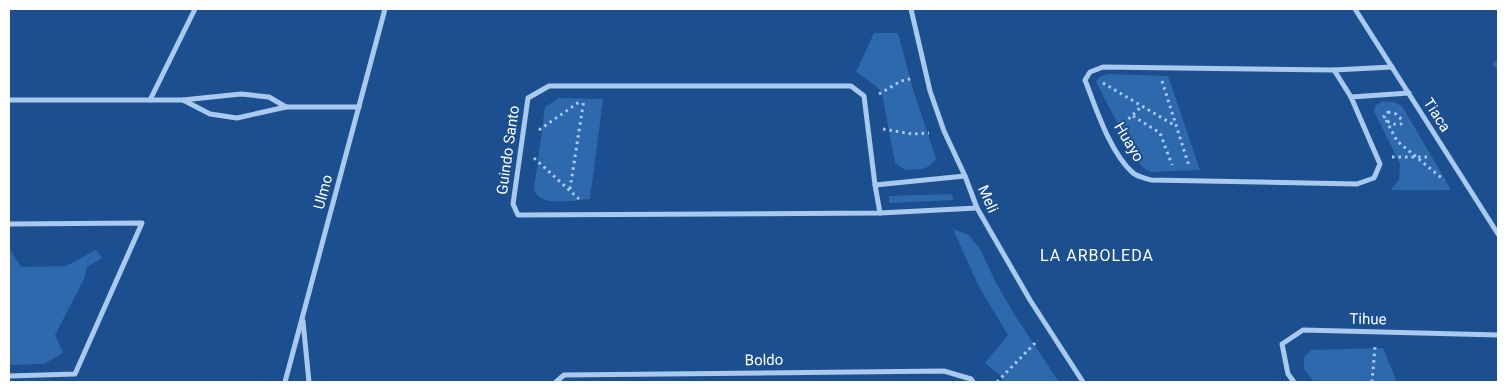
<svg xmlns="http://www.w3.org/2000/svg" width="1507" height="391" viewBox="0 0 1507 391" font-family="Roboto,sans-serif">
<style>
.green{fill:#2e69ad}
.lines{fill:none;stroke-linecap:round;stroke-linejoin:round}
.path{stroke:#a9c9ee;stroke-width:3;stroke-dasharray:2.5 4;stroke-linecap:butt}
.street{stroke:#a9c9ee;stroke-width:5}
.wall{fill:#3a679d}
.labels{text-anchor:middle;dominant-baseline:central;stroke-width:4;stroke-linejoin:round;paint-order:stroke}
.street-label{font-size:15px;fill:#fff;stroke:#1b4f8f}
.neighbourhood-label{font-size:16px;letter-spacing:1px;fill:#fff;stroke:#1b4f8f}
</style>
<rect width="100%" height="100%" fill="#1b4f8f"/>
<g class="green">
<path d="M874,33H898L913,89L936,158C930,171 918,169 905,170L895,163L882,93L875,85L856,72Z"/>
<polygon points="1108,74 1168,76 1200,170 1151,172 1145,169 1137,161 1096,82 1099,77"/>
<path d="M559,98L603,99L590,199C574,200 541,208 534,190L545,107Z"/>
<polygon points="1383,101 1393,102 1402,106 1451,190 1391,190 1399,180 1400,164 1374,111 1375,106"/>
<polygon points="952,194 953,200 889,203 889,196"/>
<polygon points="953,229 969,235 980,249 996,283 1016,317 1059,382 1003,382 1000,375 985,363 1008,335 978,285"/>
<polygon points="9,248 21,267 66,266 96,250 102,258 87,267 84,279 55,335 63,353 44,364 9,365"/>
<polygon points="1383,348 1397,382 1314,382 1304,369 1304,357 1311,350"/>
</g>
<g class="lines">
<g class="path">
<polyline points="1162,81 1189,166"/>
<polyline points="1103,83 1174,125"/>
<polyline points="879,94 901,81 914,78"/>
<path d="M1388,112L1396,114L1402,120L1401,124C1393,125 1387,123 1384,116Z"/>
<polyline points="1133,116 1160,133 1172,165"/>
<polyline points="1386,120 1397,141 1444,180"/>
<polyline points="1119,128 1142,106"/>
<polyline points="883,129 912,134 929,133"/>
<polyline points="539,130 579,102"/>
<polyline points="1392,157 1431,157"/>
<polyline points="534,158 579,199"/>
<polyline points="570,189 584,99"/>
<polyline points="997,382 1038,340"/>
<polyline points="1372,382 1375,347"/>
</g>
<g class="street">
<polyline points="911,9 930,91 944,131 965,176 977,208 1030,300 1083,382"/>
<polyline points="1355,9 1498,234"/>
<path d="M1392,67L1334,70L1103,67L1090,72L1085,80C1096,108 1110,153 1133,173C1138,177 1145,178 1151,180L1357,184L1374,178L1380,164L1351,97L1409,93"/>
<polyline points="1334,70 1351,97"/>
<polyline points="9,100 183,100 241,94 269,97 286,107"/>
<polyline points="150,100 195,9"/>
<polyline points="183,100 210,114 237,118 286,107 359,107"/>
<polyline points="965,176 875,185 864,96 851,86 549,86 528,98 513,204 518,215 880,213 977,208"/>
<polyline points="875,185 880,213"/>
<polyline points="9,224 142,223 75,374 9,376"/>
<polyline points="303,321 309,382"/>
<polyline points="285,382 385,9"/>
<polyline points="556,382 564,375 944,371 971,379 973,382"/>
<polyline points="1294,382 1288,374 1282,344 1303,330 1498,335"/>
</g>
</g>
<polygon class="wall" points="1498,58 1498,71 1493,64"/>
<g class="labels">
<g class="street-label">
<text transform="translate(1437 115) rotate(57)">Tiaca</text>
<text transform="translate(1129 142) rotate(59)">Huayo</text>
<text transform="translate(508 150) rotate(-82)">Guindo Santo</text>
<text transform="translate(323 192) rotate(-75)">Ulmo</text>
<text transform="translate(988 199) rotate(66)">Meli</text>
<text transform="translate(1368 319) rotate(1)">Tihue</text>
<text transform="translate(764 360) rotate(-1)">Boldo</text>
</g>
<g class="neighbourhood-label">
<text x="1097" y="255">LA ARBOLEDA</text>
</g>
</g>
<rect width="1507" height="391" fill="none" stroke="#ffffff" stroke-width="20"/>
</svg>
